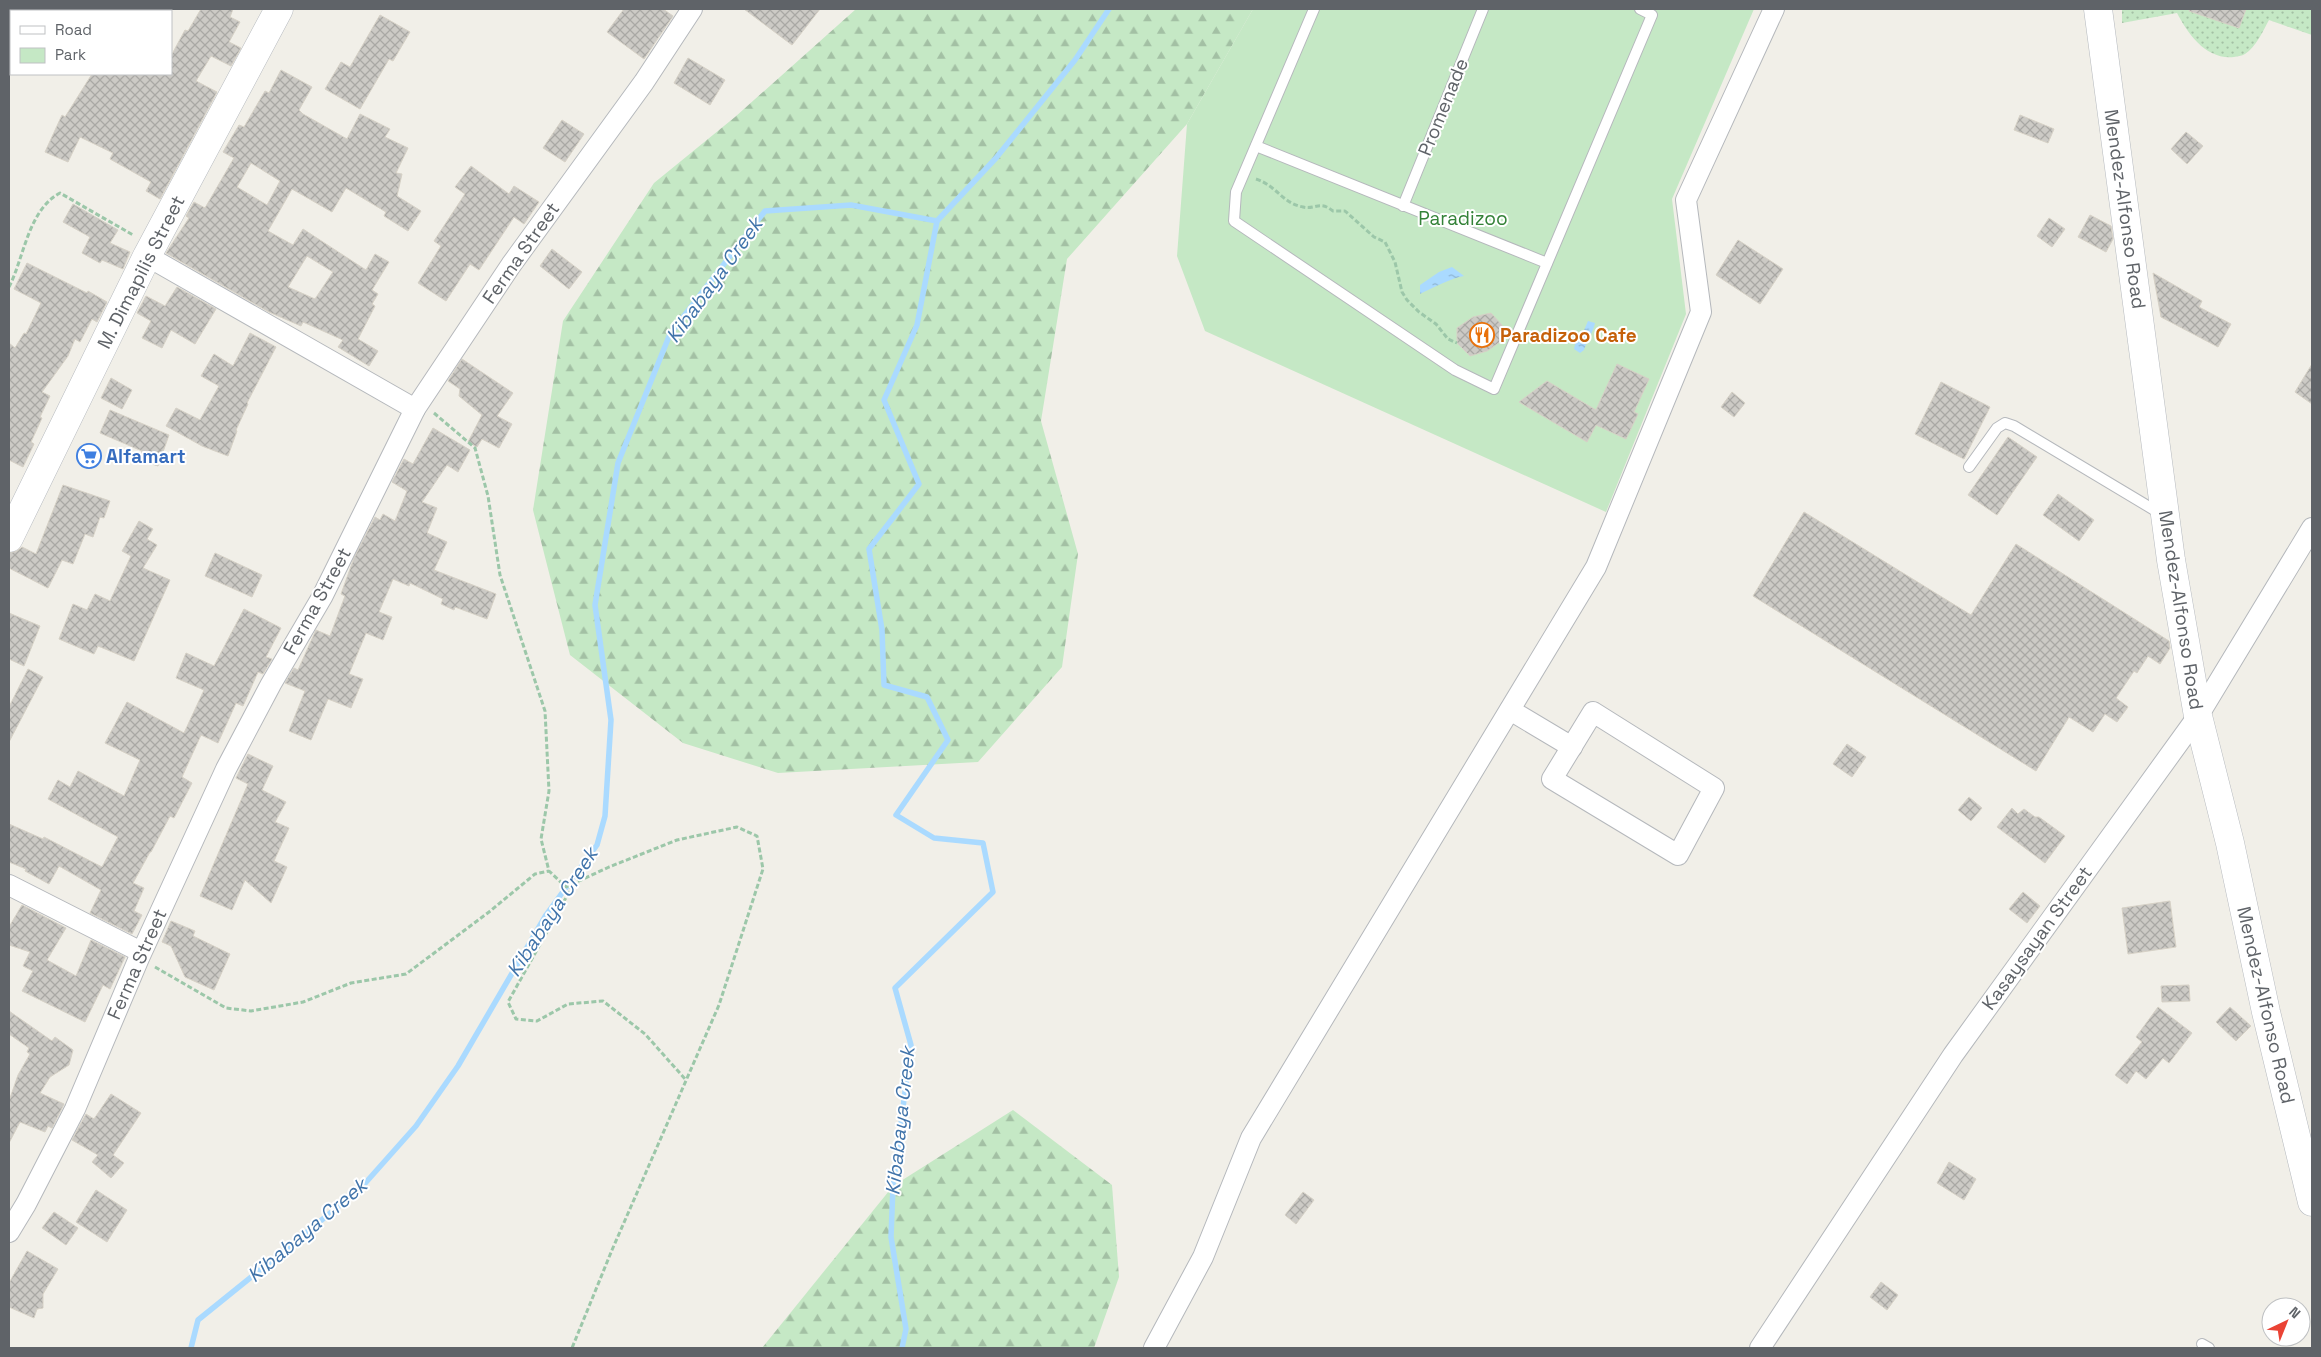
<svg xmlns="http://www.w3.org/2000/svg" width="2321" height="1357" viewBox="0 0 2321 1357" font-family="'Space Grotesk',sans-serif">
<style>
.forest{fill:url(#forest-firs)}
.park{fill:#c5e8c5}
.garden{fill:url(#garden-dots)}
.water{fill:url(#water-ripples)}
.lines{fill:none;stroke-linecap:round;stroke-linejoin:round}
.stream{stroke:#aadaff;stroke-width:5.5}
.building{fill:url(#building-cross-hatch);stroke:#d6d1c6;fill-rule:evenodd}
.service-casing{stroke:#b5b8bc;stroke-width:12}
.minor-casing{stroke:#b5b8bc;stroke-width:22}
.secondary-casing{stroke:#b6babf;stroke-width:29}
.path{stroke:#9cc7a9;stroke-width:3;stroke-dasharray:5 2.5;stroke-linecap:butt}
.service{stroke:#fff;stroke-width:10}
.minor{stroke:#fff;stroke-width:20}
.secondary{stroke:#fff;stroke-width:28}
.labels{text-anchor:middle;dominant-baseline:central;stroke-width:4;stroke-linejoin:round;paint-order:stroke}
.street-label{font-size:19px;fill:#5f6368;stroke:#fff}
.park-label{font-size:19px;fill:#348238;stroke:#fff}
.food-label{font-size:19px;font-weight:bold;fill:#c56008;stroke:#fff;text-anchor:start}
.shop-label{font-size:19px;font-weight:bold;fill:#366cbe;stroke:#fff;text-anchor:start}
.water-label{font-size:20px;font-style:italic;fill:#4174aa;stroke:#fff}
</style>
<defs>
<pattern id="forest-firs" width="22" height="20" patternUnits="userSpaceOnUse" patternTransform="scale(1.25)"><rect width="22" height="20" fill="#c5e8c5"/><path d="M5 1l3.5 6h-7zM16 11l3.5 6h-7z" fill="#a3c0a4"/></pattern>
<pattern id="garden-dots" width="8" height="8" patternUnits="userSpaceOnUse" patternTransform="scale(1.25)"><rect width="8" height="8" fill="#c5e8c5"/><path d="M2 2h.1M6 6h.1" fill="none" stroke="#a3c0a4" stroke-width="1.8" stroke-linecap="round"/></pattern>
<pattern id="water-ripples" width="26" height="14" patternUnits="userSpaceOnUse" patternTransform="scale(1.25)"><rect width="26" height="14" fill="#aadaff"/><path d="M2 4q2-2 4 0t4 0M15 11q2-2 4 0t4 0" fill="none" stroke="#8eb4d2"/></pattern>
<pattern id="building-cross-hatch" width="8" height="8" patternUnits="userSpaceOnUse" patternTransform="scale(1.25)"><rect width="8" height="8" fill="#cccac5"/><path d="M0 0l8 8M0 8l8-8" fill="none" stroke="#a9a8a4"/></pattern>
</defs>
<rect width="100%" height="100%" fill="#f1efe8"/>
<g class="forest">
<polygon points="856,9 1253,9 1187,124 1067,259 1041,421 1078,554 1062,667 978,762 778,773 683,743 570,655 533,510 563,321 654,183 735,117"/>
<polygon points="1013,1110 1112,1185 1119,1277 1094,1348 762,1348 893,1186"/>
</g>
<polygon class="park" points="1253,9 1754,9 1672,199 1686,314 1606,512 1205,331 1177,256 1187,124"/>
<path class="garden" d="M2122,9H2312V35L2269,20C2263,31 2256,47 2245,54C2242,56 2237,56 2234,57C2206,60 2188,34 2177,13L2122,23Z"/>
<g class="water">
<path d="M1452,267L1464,276C1452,278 1432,288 1420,294V285L1439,272Z"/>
<path d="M1588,321L1595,323C1593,333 1587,340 1584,350L1580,353L1574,349L1576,340L1582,335Z"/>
</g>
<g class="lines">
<g class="stream">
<polyline points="31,11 33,9"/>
<polyline points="9,36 11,33"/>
<polyline points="191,1348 198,1320 360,1189 416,1126 458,1066 546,915 597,845 605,816 611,720 595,605 618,463 670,334 765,211 851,205 937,221"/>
<polyline points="902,1348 906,1329 891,1237 893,1186 911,1045 895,988 993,892 983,843 934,838 896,815 948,740 927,697 884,685 882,630 869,549 919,484 884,400 917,325 937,221 996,158 1075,60 1109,9"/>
</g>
</g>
<g class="building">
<polygon points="201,9 233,9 230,17 240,22 229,42 241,48 231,66 211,56 196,81 217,92 160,199 146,191 151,182 110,159 113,153 80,137 68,162 45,152 62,115 65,117 92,74 171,74 171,56 185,30 188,31"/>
<polygon points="624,9 663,9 673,16 644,59 607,32"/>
<polygon points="744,9 820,9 792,45"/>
<polygon points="2190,9 2246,9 2239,28 2189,11"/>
<polygon points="380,15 410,32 393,61 389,59 360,109 325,89 341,62 350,67"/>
<polygon points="688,58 725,80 710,105 674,83"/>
<path d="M281,70L312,87L299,110L303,114L347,139L360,114L390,129L385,137L408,148L396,173L402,174L397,196L421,211L408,231L384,216L386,212L346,188L332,212L292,189L268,231L293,245L303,229L366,270L375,254L389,262L372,290L378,294L372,304L375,306L358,339L378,351L369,366L338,347L343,340L303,322L301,326L269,312L166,253L189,218L186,216L194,202L205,208L234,158L223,152L239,125L244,127L265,91L269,93ZM251,163L280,181L267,205L237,187ZM307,256L333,272L315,299L288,287Z"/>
<polygon points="2020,115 2054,129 2048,143 2014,130"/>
<polygon points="562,120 584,134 565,162 543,148"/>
<polygon points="2186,132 2203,146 2187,164 2171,149"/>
<polygon points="471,166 509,194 514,186 539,202 524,224 514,217 479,270 470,264 446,301 418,283 441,246 434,241 465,194 455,187"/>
<polygon points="73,204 118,230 110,243 130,252 123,269 102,260 100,263 82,253 90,237 63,222"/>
<polygon points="2090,215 2111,226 2113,239 2106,252 2078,237"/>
<polygon points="2049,218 2065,229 2052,247 2037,236"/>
<polygon points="1738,240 1783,269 1760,304 1716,275"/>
<polygon points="552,249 582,272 569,289 540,266"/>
<polygon points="27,263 87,293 88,291 107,302 97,322 92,319 80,342 75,339 68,356 42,392 50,396 40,417 42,418 31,442 34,444 23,467 9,460 9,343 15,348 24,333 26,334 41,303 14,289"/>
<polygon points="2153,273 2202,301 2199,307 2231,324 2218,347 2161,317"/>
<polygon points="177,287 216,309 195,344 171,330 162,348 142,338 151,321 137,313 146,296 165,306"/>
<polygon points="1491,313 1502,325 1503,340 1487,351 1470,356 1457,343 1457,328 1473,317"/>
<polygon points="250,333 276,347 247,403 248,404 236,430 237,431 228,456 202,446 166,426 176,408 200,420 219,386 201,376 214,354 233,366"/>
<polygon points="462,359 513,393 497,416 512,424 499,448 482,439 477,447 468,442 482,415 459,396 460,389 448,381"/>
<polygon points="1617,364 1649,379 1634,412 1638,414 1626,439 1596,425 1587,442 1519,402 1547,381 1596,410"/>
<polygon points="2312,364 2312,404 2295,392"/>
<polygon points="111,378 132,390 122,409 101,398"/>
<polygon points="1941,382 1990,407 1964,459 1915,434"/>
<polygon points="1732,392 1745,403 1734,417 1721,407"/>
<polygon points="110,410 169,435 158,466 139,460 142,451 100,433"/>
<polygon points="433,428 470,450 458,472 447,465 422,502 437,508 427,533 447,542 434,570 496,594 487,619 455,607 454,610 441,604 443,599 410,583 409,586 393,579 379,612 392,617 383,640 366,633 349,674 363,679 351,708 328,699 311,740 289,731 305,691 285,683 294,668 298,670 316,630 330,636 345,596 341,594 354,558 375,517 380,520 383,514 395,521 407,491 392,482 404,459 413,464"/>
<polygon points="2008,437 2037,457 1997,515 1968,495"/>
<polygon points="63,485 110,501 104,518 100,517 93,537 85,534 73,564 62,560 48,588 9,568 9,553 17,551 22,547 36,554"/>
<polygon points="2058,494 2094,520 2079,541 2043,515"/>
<polygon points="1804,512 1971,615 2016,544 2169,641 2170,648 2160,664 2148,656 2137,673 2134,671 2116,698 2128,707 2117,722 2105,714 2093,732 2069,717 2036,771 1753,596"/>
<polygon points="139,521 153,529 147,539 157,545 143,568 170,580 134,661 98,646 94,654 59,639 73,604 87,610 95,594 110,601 131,556 122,551"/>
<polygon points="215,553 262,575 252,597 205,576"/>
<polygon points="244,609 281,628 266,657 272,659 263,674 258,672 243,706 236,703 218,743 201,735 182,777 192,783 174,818 170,816 151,852 150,852 133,883 144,888 134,911 142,915 132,934 90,913 101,890 59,866 49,884 25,871 26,869 9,862 9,824 43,839 44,837 102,867 118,837 48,799 58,780 70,787 78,771 124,796 140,760 105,743 127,702 184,733 204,690 176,678 186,653 214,666"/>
<polygon points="9,613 40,626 24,666 9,659"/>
<polygon points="28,669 43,677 9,742 9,707"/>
<polygon points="1847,744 1866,757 1852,777 1833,764"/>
<polygon points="248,754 273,766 262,790 286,802 275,822 289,828 274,861 287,867 271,903 245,880 232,910 200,896 248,784 236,778"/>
<polygon points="1969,797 1982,808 1971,821 1958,810"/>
<polygon points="2012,808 2018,814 2024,809 2035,817 2039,817 2065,836 2045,863 1997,827"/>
<polygon points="2023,892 2040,906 2027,923 2009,909"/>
<polygon points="2170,901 2176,947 2128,954 2122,908"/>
<polygon points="22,905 66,928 47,960 76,976 91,940 125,957 110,989 103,985 85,1022 22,991 33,971 23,966 30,952 9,945 9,927"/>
<polygon points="171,921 195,931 193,936 230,954 214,990 185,977 171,946 162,942"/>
<polygon points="2189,985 2190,1001 2162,1002 2161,986"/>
<polygon points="2158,1007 2192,1033 2169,1063 2163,1058 2146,1079 2136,1071 2127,1084 2115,1075 2142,1042 2136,1037"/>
<polygon points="2230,1007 2251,1026 2236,1041 2216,1022"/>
<polygon points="9,1011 52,1041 55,1037 73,1050 69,1065 50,1077 40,1093 64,1104 52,1128 48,1126 45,1132 20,1122 9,1143 9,1101 18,1075 30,1054 27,1052 29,1048 9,1034"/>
<polygon points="111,1094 141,1113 113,1155 124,1163 111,1178 92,1162 98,1155 72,1140 86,1114 94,1119"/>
<polygon points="1949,1162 1976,1179 1964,1200 1937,1183"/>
<polygon points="96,1190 127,1210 107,1242 76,1222"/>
<polygon points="1303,1192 1314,1200 1296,1224 1285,1215"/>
<polygon points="54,1212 78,1228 66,1245 42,1228"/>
<polygon points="27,1251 58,1269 43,1294 43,1308 37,1309 34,1318 9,1307 9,1283"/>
<polygon points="1881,1282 1898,1295 1887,1310 1870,1297"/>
</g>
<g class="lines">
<defs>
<g id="service">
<polyline points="1314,9 1236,192 1234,221 1455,370 1494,389 1652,15 1640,9"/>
<polyline points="1256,146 1547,263"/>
<polyline points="1403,206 1483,9"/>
<polyline points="1969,467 1997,428 2005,423 2014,426 2161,514"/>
<polyline points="2202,1344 2209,1348"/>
</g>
<g id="minor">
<polyline points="147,256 415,409"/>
<polyline points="1510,710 1572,747"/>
<polygon points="1593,712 1714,788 1678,855 1552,779"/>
<polyline points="9,885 141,952"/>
<polyline points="9,1232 26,1204 75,1109 139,958 226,769 271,684 322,597 415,409 511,265 644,82 692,9"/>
<polyline points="1154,1348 1203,1257 1251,1138 1596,567 1701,312 1686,200 1774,9"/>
<polyline points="1760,1348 1953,1055 2198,716 2312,528"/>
</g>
<g id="secondary">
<polyline points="2098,9 2171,560 2198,716 2230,843 2266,1012 2312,1202"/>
<polyline points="9,538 147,256 279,9"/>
</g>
</defs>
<use href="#service" class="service-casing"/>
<use href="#minor" class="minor-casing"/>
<use href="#secondary" class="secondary-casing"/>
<g class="path">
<path d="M1256,179C1277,186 1282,203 1303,207C1316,210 1319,200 1333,211H1345L1374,237L1385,242L1395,262L1402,292L1407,300L1419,312L1436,324L1448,339L1457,343"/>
<path d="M9,287C24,258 28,210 60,193L133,235"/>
<polyline points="434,413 475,448 488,496 500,575 545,711 549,791 541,839 549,871 566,887 609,867 677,840 737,827 757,836 763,869 719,1005 612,1250 572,1348"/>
<polyline points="573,885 508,1002 516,1019 537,1021 568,1004 603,1001 645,1034 686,1080"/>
<polyline points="155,967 226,1008 251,1011 303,1002 351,983 406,974 489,912 535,874 549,871"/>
</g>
<use href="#service" class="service"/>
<use href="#minor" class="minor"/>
<use href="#secondary" class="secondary"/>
</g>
<defs>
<symbol id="restaurant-ring" viewBox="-11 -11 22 22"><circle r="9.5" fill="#fff" stroke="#e8710a" stroke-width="1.5"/><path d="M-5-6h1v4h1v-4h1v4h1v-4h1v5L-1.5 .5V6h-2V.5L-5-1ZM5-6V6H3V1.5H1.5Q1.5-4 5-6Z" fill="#e8710a"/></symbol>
<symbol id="supermarket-ring" viewBox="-11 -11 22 22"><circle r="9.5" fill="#fff" stroke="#3f7fe0" stroke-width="1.5"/><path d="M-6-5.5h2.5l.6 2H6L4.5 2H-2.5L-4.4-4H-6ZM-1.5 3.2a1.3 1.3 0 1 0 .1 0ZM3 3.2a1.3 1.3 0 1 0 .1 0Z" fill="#3f7fe0"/></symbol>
</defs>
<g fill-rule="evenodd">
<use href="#restaurant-ring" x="1468" y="321" width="28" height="28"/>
<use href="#supermarket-ring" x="75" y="442" width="28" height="28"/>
</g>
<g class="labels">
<g class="street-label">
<text transform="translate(1443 107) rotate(-68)">Promenade</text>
<text transform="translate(2125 209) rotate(82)">Mendez-Alfonso Road</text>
<text transform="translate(521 253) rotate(-55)">Ferma Street</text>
<text transform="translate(141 272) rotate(-63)">M. Dimapilis Street</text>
<text transform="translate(317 601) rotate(-61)">Ferma Street</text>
<text transform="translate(2181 610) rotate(81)">Mendez-Alfonso Road</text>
<text transform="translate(2037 938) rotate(-54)">Kasaysayan Street</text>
<text transform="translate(137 964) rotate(-66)">Ferma Street</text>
<text transform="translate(2266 1005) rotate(77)">Mendez-Alfonso Road</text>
</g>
<g class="park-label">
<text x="1463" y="218">Paradizoo</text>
</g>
<g class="food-label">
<text x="1500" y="335">Paradizoo Cafe</text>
</g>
<g class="shop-label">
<text x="106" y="456">Alfamart</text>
</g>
<g class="water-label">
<text transform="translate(714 280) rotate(-54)">Kibabaya Creek</text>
<text transform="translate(552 912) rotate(-57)">Kibabaya Creek</text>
<text transform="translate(900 1121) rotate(-84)">Kibabaya Creek</text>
<text transform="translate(307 1230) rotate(-40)">Kibabaya Creek</text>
</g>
</g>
<rect width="2321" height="1357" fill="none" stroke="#5f6368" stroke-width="20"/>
<rect x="10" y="10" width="162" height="65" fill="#ffffff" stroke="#bfc1c3"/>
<rect x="20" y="26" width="25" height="8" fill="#ffffff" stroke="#bfc1c3"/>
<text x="55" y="35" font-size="15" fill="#5f6368">Road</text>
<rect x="20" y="48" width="25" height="15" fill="#c5e8c5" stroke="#bfc1c3"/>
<text x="55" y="60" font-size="15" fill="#5f6368">Park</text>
<g transform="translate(2286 1322) rotate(43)"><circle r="24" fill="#ffffff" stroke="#bfc1c3"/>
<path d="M0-4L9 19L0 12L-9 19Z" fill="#ea4335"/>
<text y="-8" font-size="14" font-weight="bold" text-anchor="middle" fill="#5f6368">N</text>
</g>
</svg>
